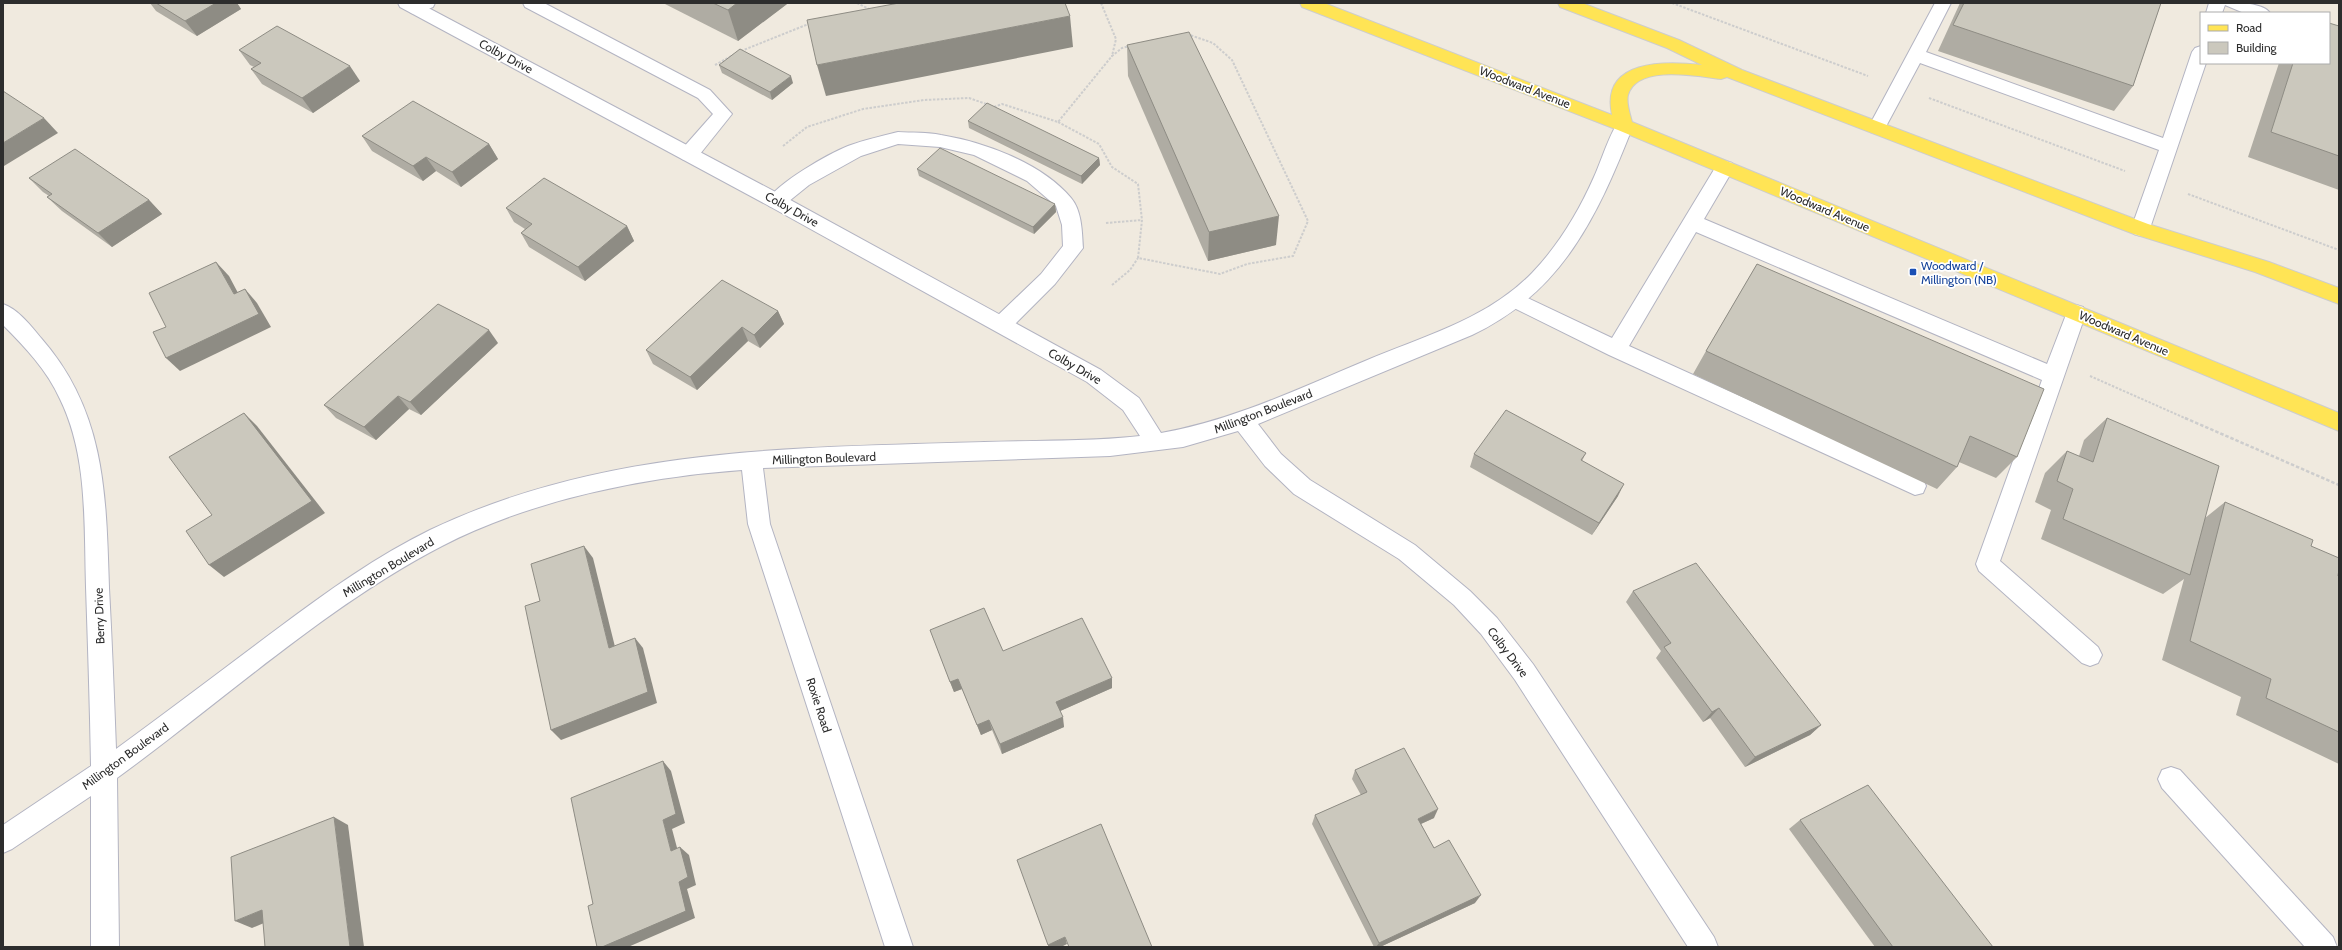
<svg xmlns="http://www.w3.org/2000/svg" width="2342" height="950" viewBox="0 0 2342 950" font-family="Cabin,sans-serif">
<style>
.lines{fill:none;stroke-linecap:round;stroke-linejoin:round}
.lane-casing{stroke:#b3b4c2;stroke-width:2}
.street-casing{stroke:#b3b4c2;stroke-width:2}
.primary-casing{stroke:#cdcdcd;stroke-width:2}
.path-far1{stroke:#cdcdcd;stroke-width:2;stroke-dasharray:2.5 1.5;stroke-linecap:butt}
.path{stroke:#cdcdcd;stroke-width:2.5;stroke-dasharray:3.5 2;stroke-linecap:butt}
.lane{fill:#fff;fill-rule:evenodd}
.street{fill:#fff;fill-rule:evenodd}
.primary{fill:#ffe455;fill-rule:evenodd}
.wall{fill:#afaca3}
.shaded-wall{fill:#8e8c84}
.building{fill:#cbc8bd;stroke:#8e8c84}
.transit-dot{fill:#1a4fb4;stroke:#fff;stroke-width:1.5}
.labels{text-anchor:middle;dominant-baseline:central;stroke-width:3.5;stroke-linejoin:round;paint-order:stroke}
.street-label{font-size:12px;fill:#2d2d2d;stroke:#fff}
.transit-label{font-size:12px;fill:#164399;stroke:#fff;text-anchor:start}
</style>
<rect width="100%" height="100%" fill="#f0eadf"/>
<g class="lines">
<defs>
<g id="lane">
<polygon points="415,3 435,3 433,7 417,14 411,13 409,9"/>
<polygon points="523,3 544,3 710,90 732,114 696,159 689,161 682,159 680,154 682,149 713,114 698,98 525,7"/>
<polygon points="1935,3 1951,3 1926,52 2163,138 2192,52 2195,48 2201,46 2201,63 2206,63 2148,234 2141,236 2134,234 2131,229 2159,150 1920,63 1883,132 1877,134 1871,132 1868,128"/>
<path d="M2209,3C2224,3 2261,0 2270,13H2244L2225,5L2222,13H2206Z"/>
<path d="M898,132C912,133 927,132 941,135C984,142 1042,163 1071,198C1082,211 1082,232 1083,248L1055,284L1009,330L1002,332L995,330L992,324L995,318L1041,274L1063,246L1062,225L1056,206L1027,181L974,155L940,147L898,144L861,156L809,185L783,206L776,208L769,206L767,201C777,183 828,154 848,146C864,140 882,136 898,132Z"/>
<polygon points="1725,161 1732,163 1734,168 1704,219 2047,364 2069,307 2076,305 2083,307 2086,313 2000,561 2098,647 2102,655 2098,663 2090,666 2082,663 1979,571 1976,564 2042,380 1696,232 1629,346 1923,479 1926,486 1923,493 1915,495 1609,355 1508,305 1505,300 1508,295 1515,292 1612,338 1718,163"/>
<polygon points="2171,767 2180,770 2333,937 2337,947 2305,947 2162,788 2158,779 2162,770"/>
</g>
<path id="street" d="M398,3H419L783,196L1101,370L1139,398L1161,433C1234,420 1298,389 1365,361C1424,336 1486,320 1532,273C1558,246 1579,211 1594,177C1602,159 1608,138 1618,122L1624,120L1630,122L1633,126C1598,215 1563,292 1472,335L1258,424L1281,454L1310,480L1415,545L1470,591L1497,618L1533,664L1714,937L1718,947H1688L1515,680L1481,634L1454,605L1399,559L1294,494L1265,466L1238,431L1183,447L1110,456L763,468L770,524L913,947H885L748,524L742,470C643,477 531,500 442,546C326,606 223,701 117,778L119,947H91V796L12,849L3,853V825L91,766C90,706 88,646 86,587C84,524 88,456 60,399C47,370 25,347 3,325V304C18,309 31,326 41,338C106,412 106,495 109,588C112,642 114,695 116,749C171,709 226,667 281,626C328,591 377,556 430,530C606,446 795,448 984,442C1036,440 1088,442 1140,436L1123,410L1087,382L769,206L400,7Z"/>
<path id="primary" d="M1300,3H1324L1612,115C1600,59 1665,61 1702,65L1667,48L1560,7L1558,3H1582L1679,40L1742,70L2148,224L2269,262L2339,288V304L2255,272L2134,234L1727,77L1721,79C1697,76 1637,64 1628,95C1626,103 1630,114 1632,122L2339,413V431L1618,130L1302,7Z"/>
</defs>
<use href="#lane" class="lane-casing"/>
<use href="#street" class="street-casing"/>
<use href="#primary" class="primary-casing"/>
<g class="path-far1">
<polyline points="857,3 871,10"/>
<polyline points="1101,3 1116,39 1112,56 1122,48 1130,46"/>
<polyline points="1672,3 1868,76"/>
<polyline points="741,51 811,23"/>
<polyline points="715,65 735,54"/>
<polyline points="1929,98 2125,171"/>
<polyline points="994,107 1002,104 1058,122 1112,56"/>
<polyline points="1058,122 1099,144 1112,167 1138,184 1142,220 1138,258 1220,274 1247,264 1293,256 1308,221 1232,60 1213,43 1190,35"/>
<polyline points="783,146 807,127 863,109 924,100 969,98 989,105"/>
<polyline points="2188,194 2339,250"/>
<polyline points="1106,223 1142,220"/>
<polyline points="1112,285 1130,270 1138,258"/>
<polyline points="2090,376 2187,419"/>
</g>
<polyline class="path" points="2185,418 2339,485"/>
<use href="#lane" class="lane"/>
<use href="#street" class="street"/>
<use href="#primary" class="primary"/>
</g>
<g class="wall">
<polygon points="150,3 237,3 241,9 197,36 156,11"/>
<polygon points="663,3 787,3 787,4 738,41"/>
<polygon points="1960,3 2161,3 2133,86 2114,111 1938,51"/>
<polygon points="2339,26 2339,190 2248,157 2279,63 2329,63"/>
<polygon points="1127,45 1276,245 1208,261 1128,76"/>
<polygon points="239,50 360,81 313,113 262,84 251,69 254,67 250,65"/>
<polygon points="719,65 793,83 772,100 722,73"/>
<polygon points="968,121 1099,158 1100,165 1082,184 969,128"/>
<polygon points="362,136 489,144 498,159 461,187 436,171 423,181 372,151"/>
<polygon points="917,169 1055,204 1056,212 1034,234 919,176"/>
<polygon points="29,178 149,200 162,214 112,247 62,211 47,197 49,196 43,192"/>
<polygon points="506,208 627,226 634,241 585,281 529,247 521,233 525,229 514,222"/>
<polygon points="1757,264 2017,457 1996,478 1959,462 1957,467 1937,489 1693,374 1706,351"/>
<polygon points="778,311 784,324 760,348 748,341 697,390 653,364 646,350"/>
<polygon points="498,343 421,415 409,409 376,440 336,418 324,405"/>
<polygon points="2107,418 2205,518 2225,502 2311,546 2339,576 2339,764 2236,715 2241,697 2162,660 2184,579 2163,594 2041,539 2051,510 2035,502 2045,473 2067,451 2079,456 2084,440"/>
<polygon points="1586,453 1582,461 1618,496 1592,535 1470,467 1474,454"/>
<polygon points="1633,591 1821,725 1810,735 1745,767 1710,718 1703,722 1656,658 1661,651 1626,602"/>
<polygon points="930,630 1003,651 1112,688 1060,711 1064,727 1002,754 992,730 981,735 962,689 954,692"/>
<polygon points="1355,770 1434,818 1421,824 1434,848 1475,903 1380,947 1374,947 1312,824 1315,815 1361,795 1352,779"/>
<polygon points="1800,820 1993,947 1875,947 1789,829"/>
</g>
<g class="shaded-wall">
<polygon points="216,3 237,3 241,9 197,36 185,21"/>
<polygon points="737,3 787,3 787,4 738,41 728,10"/>
<polygon points="1070,16 1073,47 826,96 817,65"/>
<polygon points="350,66 360,81 313,113 302,98"/>
<polygon points="791,76 793,83 772,100 770,92"/>
<polygon points="44,118 58,133 4,166 3,165 3,143"/>
<polygon points="489,144 498,159 461,187 452,172"/>
<polygon points="426,157 436,171 423,181 413,166"/>
<polygon points="1099,158 1100,165 1082,184 1081,176"/>
<polygon points="149,200 162,214 112,247 98,233"/>
<polygon points="1055,204 1056,212 1034,234 1033,227"/>
<polygon points="1279,216 1276,245 1208,261 1209,232"/>
<polygon points="627,226 634,241 585,281 578,267"/>
<polygon points="216,262 229,276 246,308 234,294"/>
<polygon points="245,289 257,303 271,327 180,371 166,358"/>
<polygon points="778,311 784,324 760,348 754,335"/>
<polygon points="742,327 748,341 697,390 690,377"/>
<polygon points="489,330 498,343 421,415 410,402"/>
<polygon points="398,396 409,409 376,440 364,427"/>
<polygon points="244,413 257,426 325,513 224,577 209,565"/>
<polygon points="1624,484 1618,496 1592,535 1599,523"/>
<polygon points="584,546 593,558 618,659 609,648"/>
<polygon points="635,638 643,648 657,703 561,740 551,730"/>
<polygon points="1112,678 1112,688 1058,712 1056,702"/>
<polygon points="958,679 962,689 954,692 950,682"/>
<polygon points="1719,708 1710,718 1703,722 1712,712"/>
<polygon points="1063,717 1064,727 1002,754 1000,744"/>
<polygon points="989,720 992,730 981,735 977,725"/>
<polygon points="1821,725 1810,735 1745,767 1755,757"/>
<polygon points="663,761 671,771 685,823 672,829 680,859 671,851 663,820"/>
<polygon points="1438,809 1434,818 1414,827 1418,819"/>
<polygon points="334,817 348,825 364,947 350,947"/>
<polygon points="680,847 689,855 696,885 687,889 695,918 628,947 602,947 679,882"/>
<polygon points="1481,895 1475,903 1380,947 1376,947 1379,943"/>
<polygon points="262,910 278,917 252,928 235,921"/>
<polygon points="1065,937 1067,944 1061,947 1048,947 1048,945"/>
</g>
<g class="building">
<polygon points="156,3 216,3 185,21"/>
<polygon points="713,3 737,3 728,10"/>
<polygon points="899,3 1065,3 1070,16 817,65 807,20"/>
<polygon points="1964,3 2161,3 2133,86 1953,25"/>
<polygon points="2329,23 2339,26 2339,156 2271,132 2293,63 2329,63"/>
<polygon points="277,26 350,66 302,98 251,69 261,63 239,50"/>
<polygon points="1189,32 1279,216 1209,232 1127,45"/>
<polygon points="740,49 791,76 770,92 719,65"/>
<polygon points="3,91 44,118 3,143"/>
<polygon points="413,101 489,144 452,172 426,157 413,166 362,136"/>
<polygon points="987,103 1099,158 1081,176 968,121"/>
<polygon points="940,148 1055,204 1033,227 917,169"/>
<polygon points="75,149 149,200 98,233 47,197 52,194 29,178"/>
<polygon points="544,178 627,226 578,267 521,233 532,224 506,208"/>
<polygon points="216,262 234,294 245,289 259,314 166,358 153,332 166,327 149,293"/>
<polygon points="1757,264 2044,389 2017,457 1970,436 1957,467 1706,351"/>
<polygon points="722,280 778,311 754,335 742,327 690,377 646,350"/>
<polygon points="438,304 489,330 410,402 398,396 364,427 324,405"/>
<polygon points="1506,410 1586,453 1581,460 1624,484 1599,523 1474,454"/>
<polygon points="244,413 312,501 209,565 186,531 212,515 169,457"/>
<polygon points="2107,418 2219,466 2190,575 2063,519 2073,489 2057,481 2067,451 2093,462"/>
<polygon points="2225,502 2313,540 2311,546 2339,558 2339,569 2338,576 2339,576 2339,732 2266,698 2271,679 2190,641"/>
<polygon points="584,546 609,648 635,638 648,692 551,730 525,606 540,601 531,564"/>
<polygon points="1696,563 1821,725 1755,757 1719,708 1712,712 1664,647 1671,643 1633,591"/>
<polygon points="984,608 1003,651 1082,618 1112,678 1056,702 1063,717 1000,744 989,720 977,725 958,679 950,682 930,630"/>
<polygon points="1404,748 1438,809 1418,819 1434,848 1449,840 1481,895 1379,943 1315,815 1367,792 1355,770"/>
<polygon points="663,761 676,814 663,820 671,851 680,847 688,877 679,882 686,911 602,947 597,947 588,906 593,904 571,798"/>
<polygon points="1868,785 1993,947 1893,947 1800,820"/>
<polygon points="334,817 350,947 265,947 262,910 235,921 231,857"/>
<polygon points="1101,824 1152,947 1069,947 1065,937 1048,945 1017,860"/>
</g>
<rect class="transit-dot" x="1909" y="268" width="8" height="8" rx="2"/>
<g class="labels">
<g class="street-label">
<text transform="translate(506 56) rotate(28)">Colby Drive</text>
<text transform="translate(1525 87) rotate(21)">Woodward Avenue</text>
<text transform="translate(792 209) rotate(29)">Colby Drive</text>
<text transform="translate(1825 209) rotate(23)">Woodward Avenue</text>
<text transform="translate(2124 333) rotate(23)">Woodward Avenue</text>
<text transform="translate(1075 366) rotate(30)">Colby Drive</text>
<text transform="translate(1263 411) rotate(-21)">Millington Boulevard</text>
<text transform="translate(824 458) rotate(-2)">Millington Boulevard</text>
<text transform="translate(388 567) rotate(-31)">Millington Boulevard</text>
<text transform="translate(99 616) rotate(-92)">Berry Drive</text>
<text transform="translate(1508 652) rotate(53)">Colby Drive</text>
<text transform="translate(819 705) rotate(72)">Roxie Road</text>
<text transform="translate(125 756) rotate(-36)">Millington Boulevard</text>
</g>
<g class="transit-label">
<text x="1921" y="265">Woodward /<tspan x="1921" dy="14">Millington (NB)</tspan></text>
</g>
</g>
<rect width="2342" height="950" fill="none" stroke="#2d2d2d" stroke-width="8"/>
<rect x="2200" y="12" width="130" height="52" fill="#ffffff" stroke="#ababab"/>
<rect x="2208" y="25" width="20" height="6" fill="#ffe455" stroke="#ababab"/>
<text x="2236" y="32" font-size="12" fill="#2d2d2d">Road</text>
<rect x="2208" y="42" width="20" height="12" fill="#cbc8bd" stroke="#ababab"/>
<text x="2236" y="52" font-size="12" fill="#2d2d2d">Building</text>
</svg>
